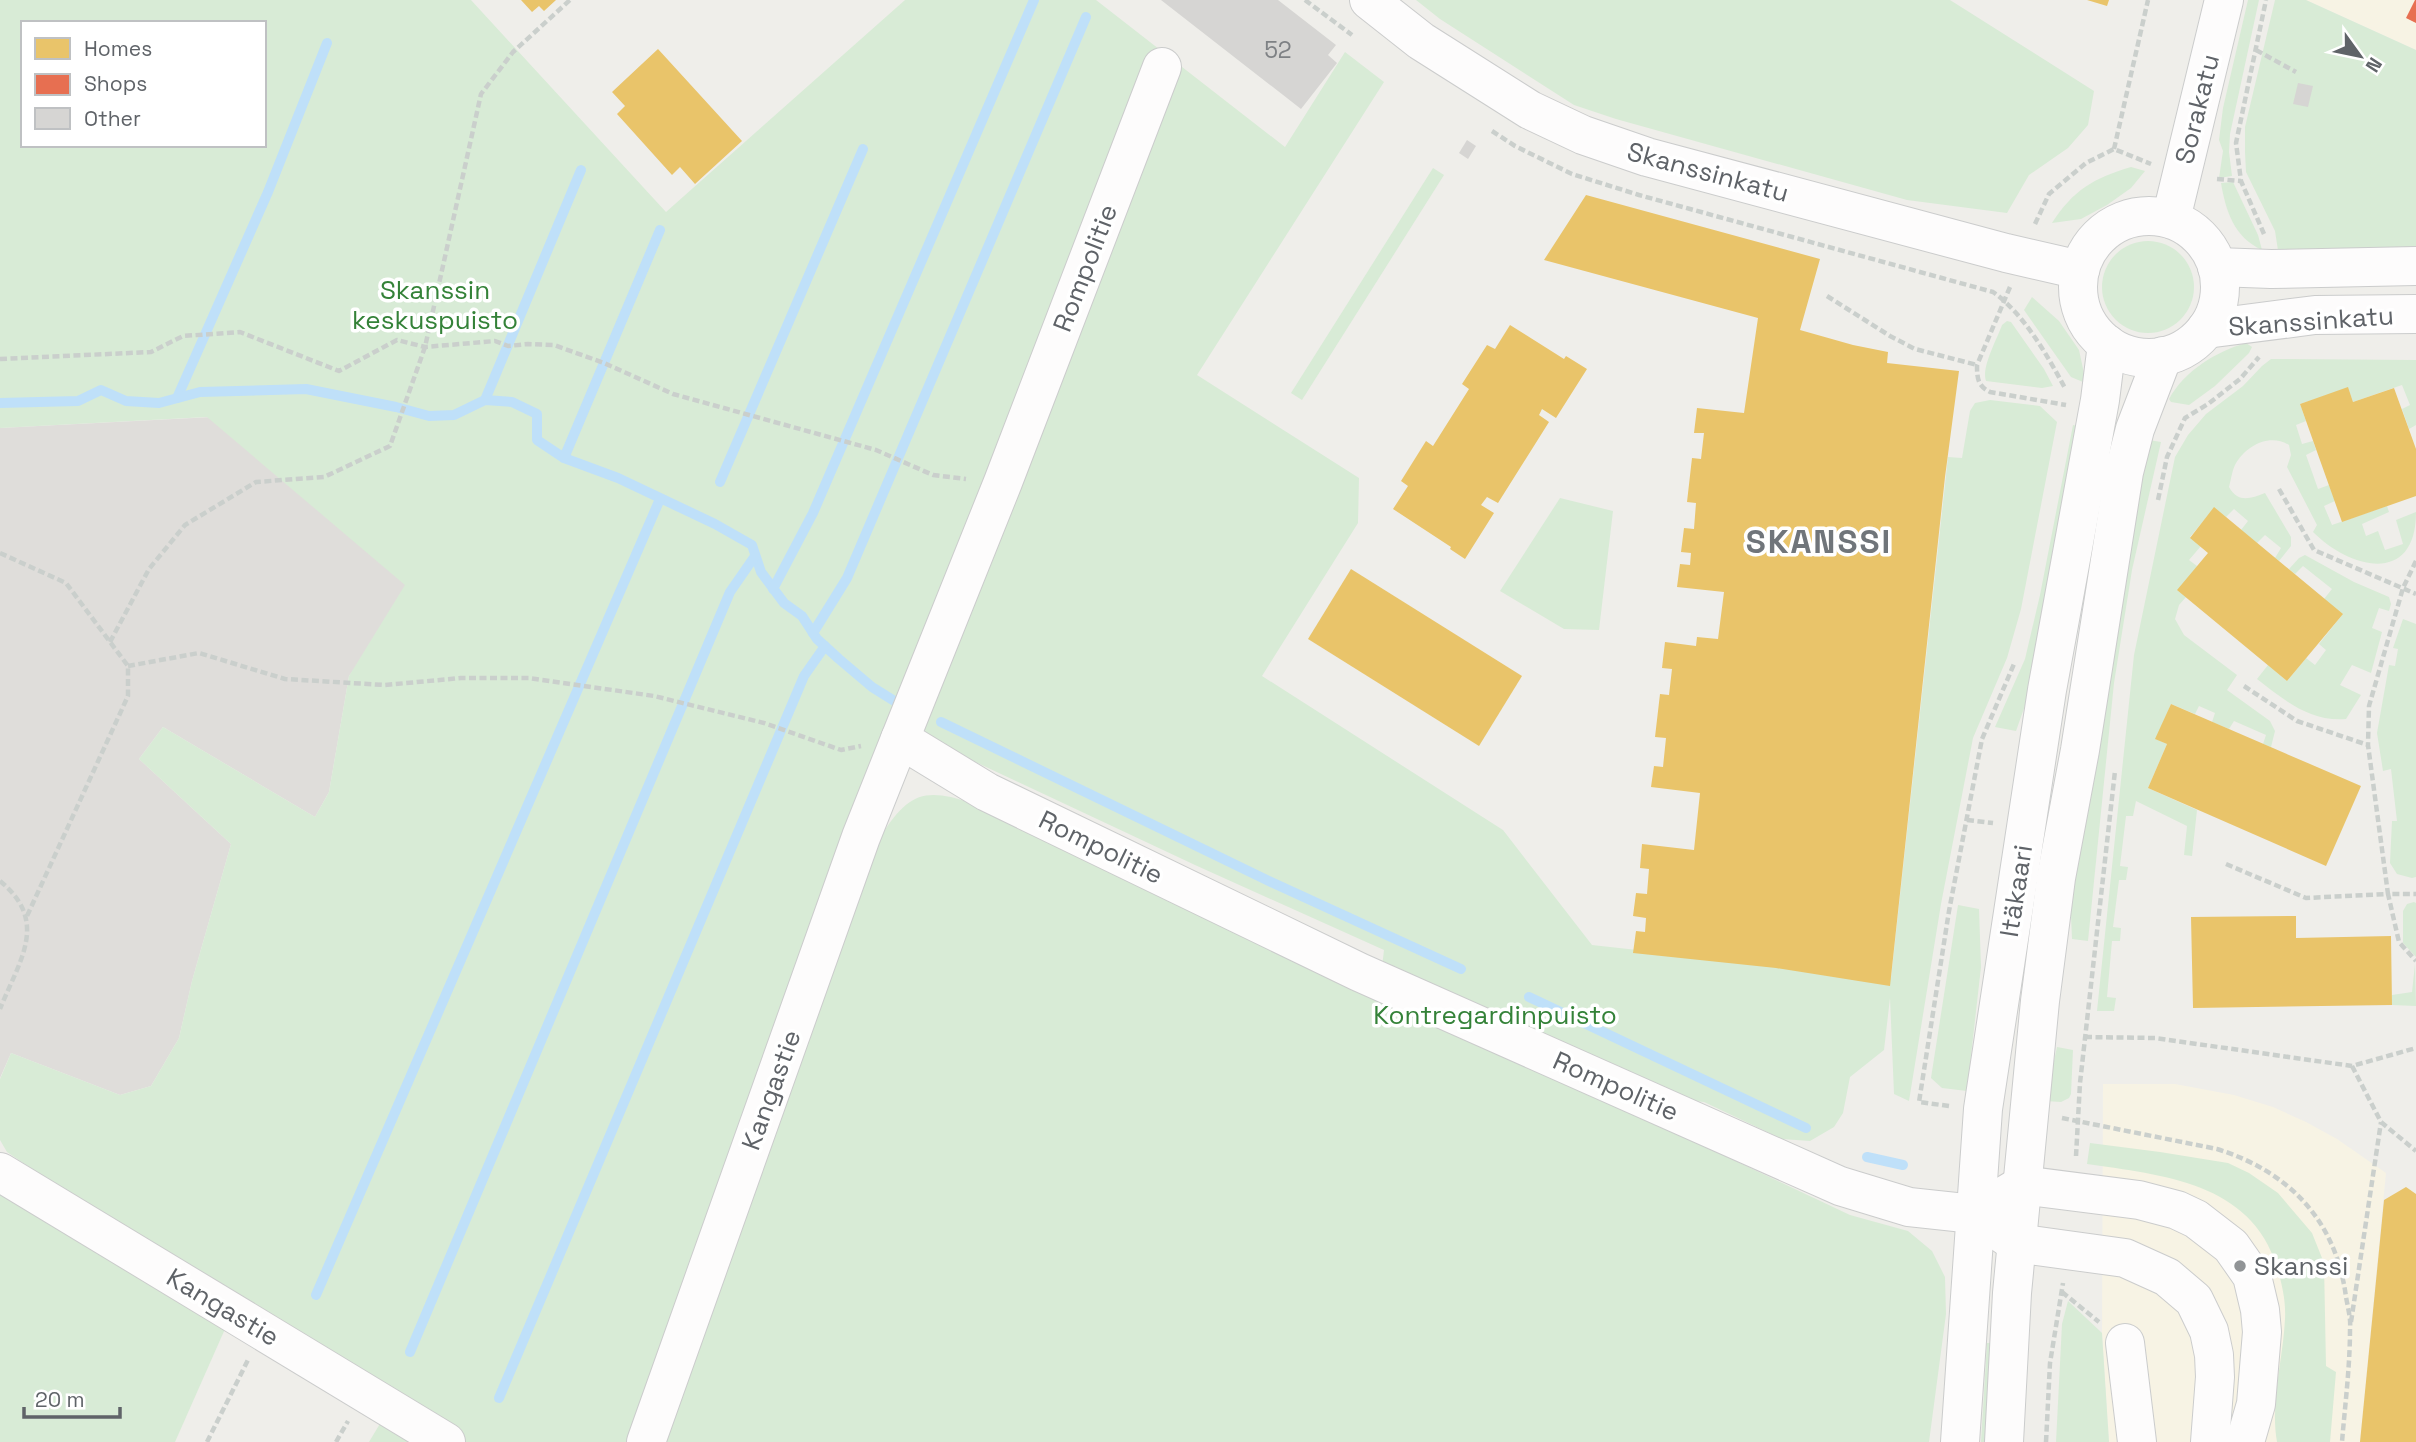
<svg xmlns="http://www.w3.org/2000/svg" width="2416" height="1442" viewBox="0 0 2416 1442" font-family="'Space Grotesk',sans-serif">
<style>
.commercial{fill:#f7f3e4}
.industrial{fill:#dfddda}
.green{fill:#d8ebd6;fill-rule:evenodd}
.homes{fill:#e9c46a}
.shops{fill:#e76f51}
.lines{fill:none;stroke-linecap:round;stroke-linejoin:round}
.stream{stroke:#bfe0f9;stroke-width:10}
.building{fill:#d6d5d3}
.minor-casing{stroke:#cbcccc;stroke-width:40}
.path{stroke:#cacfcc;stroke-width:4.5;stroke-dasharray:7 3.5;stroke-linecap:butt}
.minor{stroke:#fdfcfc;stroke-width:38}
.poi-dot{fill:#919496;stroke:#fff;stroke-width:2.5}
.labels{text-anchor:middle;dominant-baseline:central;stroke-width:7;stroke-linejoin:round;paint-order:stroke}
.number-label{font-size:23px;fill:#7e8184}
.street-label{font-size:26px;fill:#5f6368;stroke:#fff}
.park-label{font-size:26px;fill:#348238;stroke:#fff}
.poi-label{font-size:26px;fill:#5f6368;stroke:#fff;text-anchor:start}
.district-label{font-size:33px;font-weight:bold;letter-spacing:2px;fill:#70757a;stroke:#fff}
</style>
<rect width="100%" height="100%" fill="#efeeea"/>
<g class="commercial">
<polygon points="2306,0 2416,0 2416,50"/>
<polygon points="2103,1084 2175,1084 2234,1095 2273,1107 2306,1122 2337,1139 2386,1173 2360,1442 2109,1442 2102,1333"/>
</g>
<polygon class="industrial" points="308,412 461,529 349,676 329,792 315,817 163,727 139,759 231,844 192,981 179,1038 151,1086 120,1095 11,1053 0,1078 0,428"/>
<g class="green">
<path d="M0,0H471L666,212L905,0H1096L1285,147L1345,52L1384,82L1197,375L1359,478L1358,523L1262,676L1503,830L1592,945L1891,978L1948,457L1962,458L1970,411L1975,403L1990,400L2040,406L2057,422L2021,609L2007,658L1973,738L1941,904L1909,1101L1894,1094L1890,998L1884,1050L1850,1077L1843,1113L1834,1127L1810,1141L1782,1139L1704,1102L1664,1098L1621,1107L1850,1215L1908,1231L1932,1251L1945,1277L1946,1314L1929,1442H656L881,836C908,793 924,787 972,803L1379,993L1384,950L1195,865L952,751L888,746L629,1442H465L182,1271L7,1152L0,1140V1079L11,1053L120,1095L151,1086L179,1038L192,981L231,844L139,759L163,727L315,817L329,792L349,676L405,585L207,417L0,428ZM23,23H264V145H23Z"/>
<polygon points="1416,0 1950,0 2094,91 2088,125 2068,148 2029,175 2007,213 1907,200 1616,119 1574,105 1440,19"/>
<polygon points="2248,0 2259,0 2230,134 2229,152 2232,176 2219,178 2223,151 2219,140 2223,108"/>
<polygon points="2275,0 2306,0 2416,50 2416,257 2279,257 2275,231 2246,172 2245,152 2245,127"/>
<path d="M2131,167L2145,171L2131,188L2107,205L2081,219L2052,223C2073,190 2094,178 2131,167Z"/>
<polygon points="1433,168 1444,175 1302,400 1291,393"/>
<path d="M2233,182L2258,235L2262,250C2234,237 2226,212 2221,183Z"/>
<circle cx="2148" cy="287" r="46"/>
<polygon points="2032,297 2059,321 2079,350 2085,378 2083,382 2071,377 2024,310"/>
<path d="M2007,321L2011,322L2044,369L2053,386L2042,388L1986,381C1981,368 1997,339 2002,325Z"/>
<path d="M2246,343L2252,347L2249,353L2215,386L2189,405L2171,402L2169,399C2184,371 2217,351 2246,343Z"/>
<path d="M2271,359L2416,360V425L2409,429L2402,409L2410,405L2402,385L2353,402L2348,388L2300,404L2306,421L2296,425L2302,444L2313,441L2316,450L2306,455L2318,489L2329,485L2335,501L2324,506L2332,525L2387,506L2389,512L2362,524L2366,536L2378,531L2385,550L2403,544L2396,520L2416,512C2416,586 2350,569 2313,532L2317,525L2287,467L2291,455L2289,445C2270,433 2246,445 2235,465C2232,471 2231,480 2229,487C2238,503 2250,499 2265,493L2291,537V546L2279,561L2275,558L2281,548L2265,535L2257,543L2241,530L2248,521L2234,509L2226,517L2214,508L2190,537L2201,546L2189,560L2197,566L2186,597L2179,605L2175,619L2184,635L2237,675L2227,690L2270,721L2275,731L2271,747L2263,744L2266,735L2234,721L2229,729L2212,722L2215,713L2199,706L2195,714L2171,704L2156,739L2167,744L2148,788L2197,810L2192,856L2184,855L2187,826L2136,801L2133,816H2126L2120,866L2128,867L2126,880H2119L2113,927L2121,928L2120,941H2112L2107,997L2116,998L2114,1011H2097L2134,655L2175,457L2188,435L2206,414L2243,386L2262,366Z"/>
<polygon points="2073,425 2086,428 2040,663 2016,731 1995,727 2025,659 2040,595"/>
<polygon points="2143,439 2161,442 2132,570 2114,683 2088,941 2072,939 2069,869"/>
<polygon points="1560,498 1613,511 1599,630 1564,629 1500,591"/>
<path d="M2305,555L2354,582L2389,597L2391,604L2389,611L2379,608L2372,628L2382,632L2371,673L2352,665L2340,685L2361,695L2346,719C2310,722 2284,700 2257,679L2268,665L2287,681L2306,658L2315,665L2326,650L2319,644L2342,615L2324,599L2332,589L2303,566L2295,574L2289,569L2299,558Z"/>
<polygon points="2403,619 2416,624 2416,877 2412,878 2397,874 2390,863 2392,821 2397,821 2391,769 2383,771 2377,733 2389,665 2395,666 2398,649 2393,648"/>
<polygon points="2414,902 2416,903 2416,957 2403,943 2403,911 2407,904"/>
<polygon points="1958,905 1979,909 1981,967 1967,1091 1942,1088 1931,1078"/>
<polygon points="2415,964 2416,1006 2392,1005 2392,995 2412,992"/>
<polygon points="2057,1047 2073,1050 2071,1094 2069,1098 2061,1102 2045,1101"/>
<path d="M2090,1143L2160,1152L2228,1163L2249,1173L2278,1193L2312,1233L2324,1263L2326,1366L2336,1372L2330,1442H2277C2270,1402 2283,1360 2285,1319C2286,1300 2282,1285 2277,1267C2251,1182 2162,1175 2087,1164Z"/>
<polygon points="0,1194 225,1329 175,1442 0,1442"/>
<polygon points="2068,1301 2102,1333 2109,1442 2056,1442 2062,1324"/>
<polygon points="1987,1343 1995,1343 1989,1442 1981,1442"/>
<polygon points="381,1422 417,1442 369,1442"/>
</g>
<g class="homes">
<polygon points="521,0 556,0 544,11 539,6 532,12"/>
<polygon points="2087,0 2109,0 2107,6"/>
<polygon points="658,49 742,141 695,184 680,167 672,175 617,114 625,106 612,92"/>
<polygon points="1586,195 1820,259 1800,330 1853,345 1888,352 1887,363 1959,371 1945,477 1890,986 1776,968 1633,953 1636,931 1645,932 1646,918 1633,916 1636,893 1647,894 1649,869 1640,868 1642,844 1694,850 1700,793 1651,787 1654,766 1663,767 1666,738 1655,737 1660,694 1669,695 1672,669 1662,668 1665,642 1696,646 1697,637 1718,639 1724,592 1677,587 1680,564 1690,565 1691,553 1681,552 1684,528 1694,529 1696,503 1687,502 1692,458 1701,459 1704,433 1694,433 1697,408 1744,413 1758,318 1544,260"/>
<polygon points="1510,325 1564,359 1566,356 1587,369 1556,418 1542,409 1539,415 1549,422 1498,503 1487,497 1481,505 1494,513 1465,559 1450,549 1451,547 1393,509 1408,486 1401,481 1426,441 1433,446 1469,389 1462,384 1487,345 1495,349"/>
<polygon points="2348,387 2353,402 2394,388 2416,449 2416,496 2342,522 2300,404"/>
<polygon points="2214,507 2343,614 2287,681 2177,590 2208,553 2190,538"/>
<polygon points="1351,569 1522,676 1479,746 1308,639"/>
<polygon points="2171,704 2361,786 2326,866 2148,788 2167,744 2155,739"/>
<polygon points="2296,916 2296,938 2391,936 2392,1005 2193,1008 2191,917"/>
<polygon points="2406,1187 2416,1194 2416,1442 2360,1442 2384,1200"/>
</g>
<polygon class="shops" points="2415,0 2416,0 2416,23 2406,18"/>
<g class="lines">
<g class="stream">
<polyline points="177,398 268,192 327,43"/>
<polyline points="485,400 581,170"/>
<polyline points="0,403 78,401 101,390 126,401 159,403 200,392 306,389 396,407 429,416 454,415 485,400 512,402 537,414 537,440 564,458 618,478 715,524 752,545 761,572 784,603 802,616 817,639 839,659 872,687 896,702"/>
<polyline points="564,458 660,230"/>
<polyline points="720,482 863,149"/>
<polyline points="773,589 813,513 1034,0"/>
<polyline points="813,633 847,578 1086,17"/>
<polyline points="941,722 1271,882 1461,969"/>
<polyline points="1529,997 1806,1128"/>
<polyline points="1867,1157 1903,1165"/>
<polyline points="316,1295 660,499"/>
<polyline points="410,1352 730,592 755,556"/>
<polyline points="499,1398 804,676 825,646"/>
</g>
</g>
<g class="building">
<polygon points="1161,0 1278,0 1336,45 1328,55 1337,63 1301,109"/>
<polygon points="2298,83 2313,86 2308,107 2293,104"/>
<polygon points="1467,140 1476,146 1468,159 1459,153"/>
</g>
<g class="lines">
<defs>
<g id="minor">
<polyline points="1369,0 1421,41 1530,110 1583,135 1647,157 2006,253 2080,270"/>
<polyline points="1162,67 1003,482 900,739 987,792 1359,972 1840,1186 1909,1207 1974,1214 2016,1243 2125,1258 2167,1277 2194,1300 2209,1331 2214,1355 2215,1377 2210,1442"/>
<circle cx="2149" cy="287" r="71"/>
<polyline points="2171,219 2224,0"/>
<polyline points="2217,267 2271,269 2416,266"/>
<polyline points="2206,329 2315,315 2416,314"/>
<polyline points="0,1172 446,1442"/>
<polyline points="2000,1198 2022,1185 2139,1200 2177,1210 2196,1219 2231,1246 2252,1276 2260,1310 2262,1332 2256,1404 2245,1442"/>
<polyline points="2125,1343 2137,1442"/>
<polyline points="646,1442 861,837 900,739"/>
<polyline points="1960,1442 1983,1109 2047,690 2100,400 2107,344"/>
<polyline points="2004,1442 2012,1293 2040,1001 2056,878 2080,750 2124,472 2135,429 2163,356"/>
</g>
</defs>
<use href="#minor" class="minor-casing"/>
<g class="path">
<polyline points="1305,0 1352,35"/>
<polyline points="2256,50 2296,72"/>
<path d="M1492,131L1515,146L1572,174L1639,195L1993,292C2024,314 2047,355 2065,388"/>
<polyline points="2114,149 2148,0"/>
<polyline points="2217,179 2241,181"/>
<polyline points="2035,224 2049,194 2086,163 2114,149 2151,164"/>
<polyline points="2264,234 2241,181 2236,143 2266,0"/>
<path d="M2010,287L1977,365C1977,379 1978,386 1990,392L2066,405"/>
<polyline points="1827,296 1890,336 1915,349 1977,365"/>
<polyline points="0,359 151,352 183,336 240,332 339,371 397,340 425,347 495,341 508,346 528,344 554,345 604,363 673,394 876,450 933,475 966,479"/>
<polyline points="2279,489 2314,550 2416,594"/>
<polyline points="2158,500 2167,457 2185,418 2208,404 2240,379 2259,357"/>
<polyline points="0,553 66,583 128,666 128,696 27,916"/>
<polyline points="2416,561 2403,588 2369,706 2368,745 2388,894 2416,894"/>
<polyline points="110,642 149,569 185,525 256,482 324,477 390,446 425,347 481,94 513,52 570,0"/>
<polyline points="128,666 199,653 285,679 385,685 461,678 529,678 654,696 764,723 841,750 861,746"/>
<polyline points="2244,686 2297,721 2368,745"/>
<polyline points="1967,820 1993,823"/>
<polyline points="2226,864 2306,898 2388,894 2399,942 2416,961"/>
<path d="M0,881C50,922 19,961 0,1009"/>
<polyline points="2085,1037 2155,1038 2352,1066 2416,1048"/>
<polyline points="2352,1066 2381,1122 2416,1151"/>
<polyline points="1949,1106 1919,1102 1949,911 1982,739 2014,664"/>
<path d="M2062,1118L2217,1149C2290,1172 2336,1221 2346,1297C2348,1308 2351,1319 2350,1329C2350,1367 2345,1405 2342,1442"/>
<polyline points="2076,1156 2080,1083 2115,771"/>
<polyline points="2062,1292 2099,1322"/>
<polyline points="2351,1322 2381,1122"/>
<polyline points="207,1442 248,1360"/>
<polyline points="336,1442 348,1421"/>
<polyline points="2046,1442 2050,1363 2063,1283"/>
</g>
<use href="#minor" class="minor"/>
</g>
<circle class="poi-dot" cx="2240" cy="1266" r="7"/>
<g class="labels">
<g class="number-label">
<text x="1278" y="50">52</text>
</g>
<g class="street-label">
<text transform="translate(2197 109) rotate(-76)">Sorakatu</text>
<text transform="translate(1708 172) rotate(15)">Skanssinkatu</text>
<text transform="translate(1085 268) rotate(-69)">Rompolitie</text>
<text transform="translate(2311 321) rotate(-4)">Skanssinkatu</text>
<text transform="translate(1101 847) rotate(26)">Rompolitie</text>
<text transform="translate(2016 891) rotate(-81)">Itäkaari</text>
<text transform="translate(1616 1086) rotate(24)">Rompolitie</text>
<text transform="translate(771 1090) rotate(-70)">Kangastie</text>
<text transform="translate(223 1307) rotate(31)">Kangastie</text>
</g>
<g class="park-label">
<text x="435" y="290">Skanssin<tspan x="435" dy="30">keskuspuisto</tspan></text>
<text x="1495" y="1015">Kontregardinpuisto</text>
</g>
<g class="poi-label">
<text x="2254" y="1266">Skanssi</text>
</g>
<g class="district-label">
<text x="1819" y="542">SKANSSI</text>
</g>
</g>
<rect x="21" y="21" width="245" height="126" fill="#ffffff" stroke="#bfc1c3" stroke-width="2"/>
<rect x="35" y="38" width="35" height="21" fill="#e9c46a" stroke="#bfc1c3" stroke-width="2"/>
<text x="84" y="56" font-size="21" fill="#5f6368">Homes</text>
<rect x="35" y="74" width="35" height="21" fill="#e76f51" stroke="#bfc1c3" stroke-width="2"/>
<text x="84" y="91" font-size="21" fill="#5f6368">Shops</text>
<rect x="35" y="108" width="35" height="21" fill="#d6d5d3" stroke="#bfc1c3" stroke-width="2"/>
<text x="84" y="126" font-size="21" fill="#5f6368">Other</text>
<g transform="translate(2360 56) rotate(123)" stroke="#ffffff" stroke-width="5" paint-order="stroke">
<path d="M0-5L12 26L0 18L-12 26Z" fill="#5f6368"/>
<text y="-10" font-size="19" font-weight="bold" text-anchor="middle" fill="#5f6368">N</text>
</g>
<path d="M24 1407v10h96v-10" fill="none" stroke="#5f6368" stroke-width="3.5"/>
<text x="35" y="1407" font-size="21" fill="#5f6368" stroke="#ffffff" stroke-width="5" paint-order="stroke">20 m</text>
</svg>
